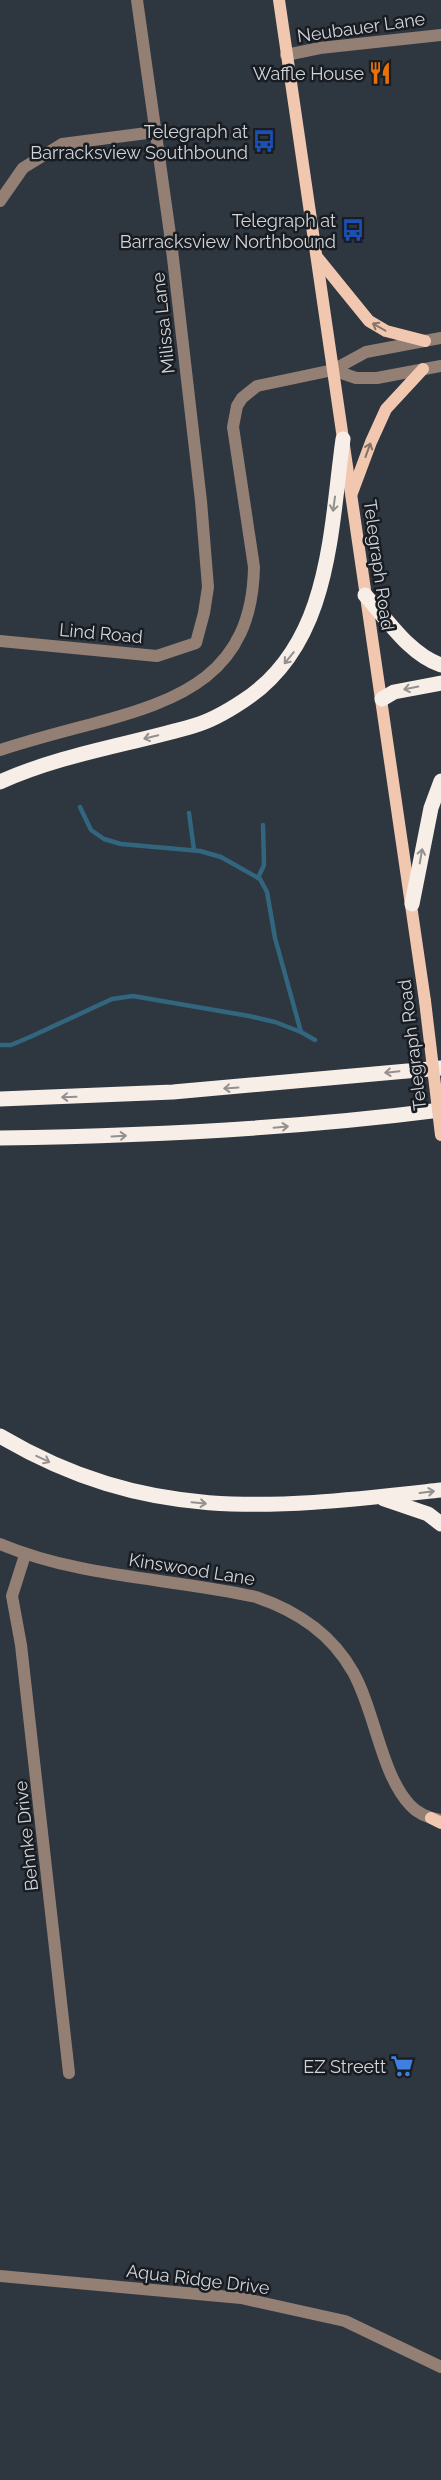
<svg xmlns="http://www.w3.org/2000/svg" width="441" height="2480" viewBox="0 0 441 2480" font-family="Raleway,sans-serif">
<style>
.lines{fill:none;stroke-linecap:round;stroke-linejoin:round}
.stream{stroke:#32667e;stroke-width:4.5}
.minor{stroke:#937f73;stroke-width:12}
.major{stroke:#f1c8af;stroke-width:12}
.highway{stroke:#f8eee8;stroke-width:15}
.major-bridge{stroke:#f1c8af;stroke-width:12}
.oneway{stroke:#857268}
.oneway2{stroke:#94908f}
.labels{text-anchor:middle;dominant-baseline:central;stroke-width:5;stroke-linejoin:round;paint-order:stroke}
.street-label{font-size:18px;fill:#d0d5dc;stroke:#191d22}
.poi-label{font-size:18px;fill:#d0d5dc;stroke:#191d22;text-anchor:end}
</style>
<rect width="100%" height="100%" fill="#2e3640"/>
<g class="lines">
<g class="stream">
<polyline points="80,807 91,830 104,839 121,844 200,851 221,857 260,879 267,892 275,938 301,1032 315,1040"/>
<polyline points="189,813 194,850"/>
<polyline points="258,878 264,865 263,825"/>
<polyline points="0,1045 11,1045 30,1037 112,999 133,996 249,1016 275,1022 301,1032"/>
</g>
<g class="minor">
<polyline points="286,55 320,48 441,35"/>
<polyline points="0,201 23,168 62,144 155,132"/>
<polyline points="333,370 356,378 377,378 441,366"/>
<polyline points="0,641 157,656 196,643 204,613 208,587 201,501 171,241 137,0"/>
<path d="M0,750C31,740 61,732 92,724C182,700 252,674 254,567L233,427L237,406L242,398L257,386L333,370L366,352L441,338"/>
<path d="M0,1544C81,1578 171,1578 256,1597C297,1611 331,1633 353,1672C375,1711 381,1774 410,1805C417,1813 429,1818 440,1820"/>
<polyline points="25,1555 12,1596 21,1645 69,2073"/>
<polyline points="0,2276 241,2298 345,2321 441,2367"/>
</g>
<g class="major">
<polyline points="279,0 425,1001"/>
<polyline points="317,257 369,321 386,331 425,341"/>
<polyline points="352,493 371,442 386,409 423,369"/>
<polyline points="431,1818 441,1823"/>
</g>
<g class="highway">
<path d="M365,595C387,619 409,654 441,665"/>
<polyline points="382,699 394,692 441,683"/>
<path d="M0,782C62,754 128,745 193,726C211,721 228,711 243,701C331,644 330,532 343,439"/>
<polyline points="412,904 431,808 441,781"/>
<polyline points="0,1099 173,1092 441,1068"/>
<path d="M0,1138C148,1136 294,1129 441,1110"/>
<path d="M0,1436C151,1525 276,1508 441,1490"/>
<polyline points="384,1499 428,1514 441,1524"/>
</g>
<polyline class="major-bridge" points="425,1001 441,1135"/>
</g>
<defs><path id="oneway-shaft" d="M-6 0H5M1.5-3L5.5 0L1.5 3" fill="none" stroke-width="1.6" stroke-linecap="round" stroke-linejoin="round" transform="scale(1.25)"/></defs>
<g class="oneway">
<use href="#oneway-shaft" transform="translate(379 327) rotate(-150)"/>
<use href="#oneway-shaft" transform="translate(368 450) rotate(-70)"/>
</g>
<g class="oneway2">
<use href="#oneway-shaft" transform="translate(334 504) rotate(98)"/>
<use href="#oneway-shaft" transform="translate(289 658) rotate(129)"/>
<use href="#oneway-shaft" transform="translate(411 688) rotate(169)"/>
<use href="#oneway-shaft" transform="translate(151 737) rotate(167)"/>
<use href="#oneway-shaft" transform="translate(421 856) rotate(-80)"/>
<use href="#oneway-shaft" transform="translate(392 1072) rotate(174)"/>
<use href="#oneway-shaft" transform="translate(231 1088) rotate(176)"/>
<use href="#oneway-shaft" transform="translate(69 1097) rotate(178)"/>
<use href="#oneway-shaft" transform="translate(281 1127) rotate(-5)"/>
<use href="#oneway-shaft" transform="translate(119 1136) rotate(-3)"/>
<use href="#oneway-shaft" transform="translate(43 1459) rotate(25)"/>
<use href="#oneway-shaft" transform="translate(427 1492) rotate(-7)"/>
<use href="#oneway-shaft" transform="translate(199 1503) rotate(5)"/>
</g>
<defs>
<symbol id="restaurant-bare" viewBox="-9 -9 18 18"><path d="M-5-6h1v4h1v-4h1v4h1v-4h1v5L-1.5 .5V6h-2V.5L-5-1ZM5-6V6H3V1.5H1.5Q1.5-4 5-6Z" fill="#e8710a" stroke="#191d22" stroke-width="2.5" paint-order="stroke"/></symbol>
<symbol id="bus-bare" viewBox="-9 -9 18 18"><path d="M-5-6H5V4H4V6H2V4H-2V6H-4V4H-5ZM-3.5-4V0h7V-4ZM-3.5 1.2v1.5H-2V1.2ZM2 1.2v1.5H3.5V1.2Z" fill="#1a4fb4" stroke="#191d22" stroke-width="2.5" paint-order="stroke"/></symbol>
<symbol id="supermarket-bare" viewBox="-9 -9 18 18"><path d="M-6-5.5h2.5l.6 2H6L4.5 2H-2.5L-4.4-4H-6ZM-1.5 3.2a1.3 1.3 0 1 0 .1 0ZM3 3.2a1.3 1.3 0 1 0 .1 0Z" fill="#3f7fe0" stroke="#191d22" stroke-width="2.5" paint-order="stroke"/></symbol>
</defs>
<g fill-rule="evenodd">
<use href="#restaurant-bare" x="364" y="57" width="32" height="32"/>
<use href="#bus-bare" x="248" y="125" width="32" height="32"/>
<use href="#bus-bare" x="337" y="214" width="32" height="32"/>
<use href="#supermarket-bare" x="386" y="2050" width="32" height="32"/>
</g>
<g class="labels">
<g class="street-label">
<text transform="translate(361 27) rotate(-8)">Neubauer Lane</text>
<text transform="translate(163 323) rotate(-96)">Milissa Lane</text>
<text transform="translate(379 565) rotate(82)">Telegraph Road</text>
<text transform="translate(101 633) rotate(5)">Lind Road</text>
<text transform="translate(412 1045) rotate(-97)">Telegraph Road</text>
<text transform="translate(192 1569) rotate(9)">Kinswood Lane</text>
<text transform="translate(26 1836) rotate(-96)">Behnke Drive</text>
<text transform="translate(198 2279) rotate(7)">Aqua Ridge Drive</text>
</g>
<g class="poi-label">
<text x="364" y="73">Waffle House</text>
<text x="248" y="131">Telegraph at<tspan x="248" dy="21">Barracksview Southbound</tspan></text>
<text x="336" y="220">Telegraph at<tspan x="336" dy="21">Barracksview Northbound</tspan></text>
<text x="386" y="2066">EZ Streett</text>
</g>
</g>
</svg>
